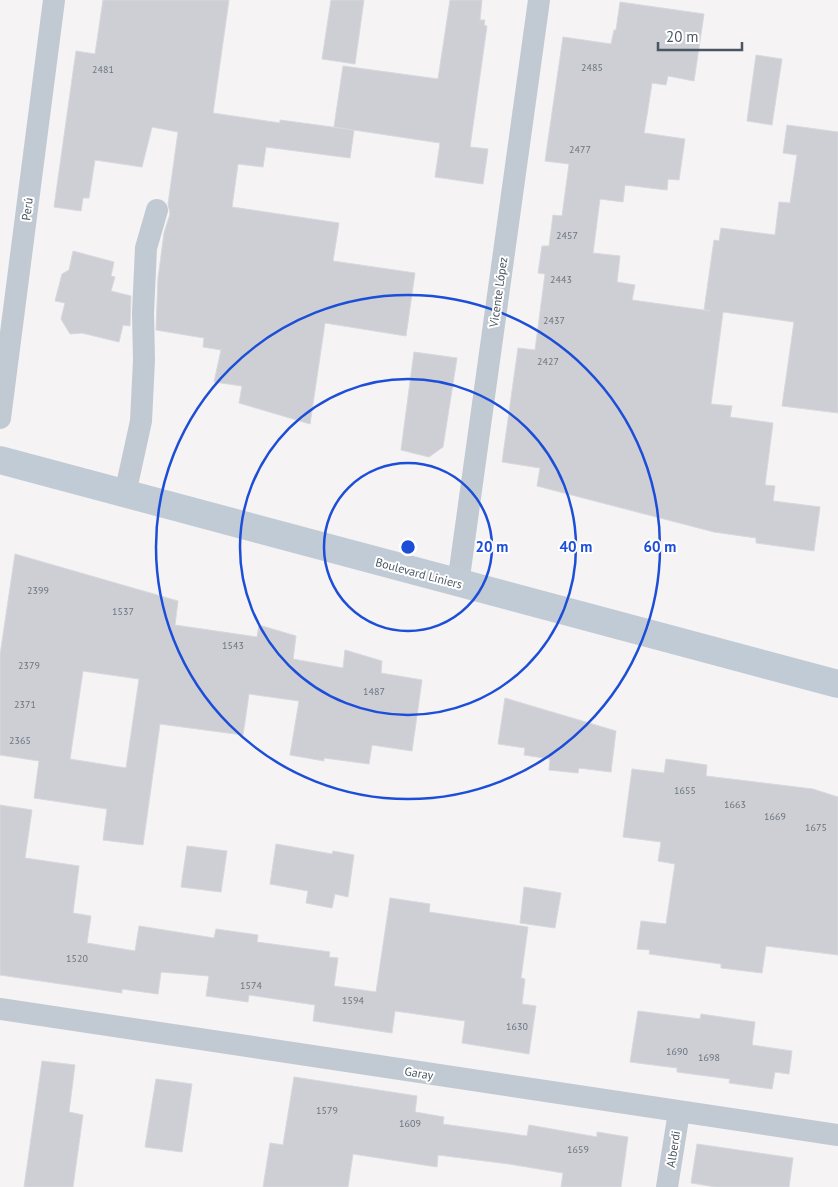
<svg xmlns="http://www.w3.org/2000/svg" width="838" height="1187" viewBox="0 0 838 1187" font-family="'PT Sans',sans-serif">
<style>
.building{fill:#cdcfd5;stroke:#d7d9de;fill-rule:evenodd}
.lines{fill:none;stroke-linecap:round;stroke-linejoin:round}
.street{stroke:#c1cad2;stroke-width:22}
.secondary{stroke:#c1cbd6;stroke-width:28}
.ring{fill:none;stroke:#1d4ed8;stroke-width:2.5}
.labels{text-anchor:middle;dominant-baseline:central;stroke-width:4;stroke-linejoin:round;paint-order:stroke}
.number-label{font-size:10px;fill:#6b747e}
.street-label{font-size:12px;fill:#4a5661;stroke:#fff}
.centre{fill:#1d4ed8;stroke:#fff;stroke-width:2.5}
.ring-label{font-size:15px;text-anchor:middle;font-weight:bold;fill:#1d4ed8;stroke:#fff;stroke-width:4;stroke-linejoin:round;paint-order:stroke}
</style>
<rect width="100%" height="100%" fill="#f5f3f3"/>
<g class="building">
<polygon points="103,0 229,0 213,113 280,123 280,120 354,130 350,158 266,147 263,167 238,164 232,207 339,223 333,261 415,273 406,336 325,323 310,424 239,403 242,386 214,382 221,350 203,347 204,338 156,330 158,278 164,233 170,214 168,204 178,132 152,127 142,167 95,160 89,198 83,198 81,211 54,207 76,51 95,54"/>
<polygon points="331,0 364,0 355,64 322,59"/>
<polygon points="450,0 482,0 480,20 485,20 484,25 487,26 470,147 488,149 483,184 435,177 440,143 334,127 343,66 438,79"/>
<polygon points="620,2 704,14 694,81 668,76 666,85 652,83 648,109 644,133 685,139 679,180 668,179 667,190 625,185 623,202 600,199 593,253 620,256 617,282 635,285 632,300 710,311 704,310 714,240 719,241 721,228 775,235 779,202 790,203 797,155 783,153 787,125 838,132 838,413 782,406 794,322 723,312 711,404 732,406 730,417 773,423 765,485 775,486 773,501 820,507 814,551 756,543 756,538 714,532 537,486 540,468 502,462 518,348 535,350 545,274 538,273 542,246 549,246 553,215 562,216 569,164 545,161 563,37 611,44 614,30 616,30"/>
<polygon points="756,55 782,59 772,125 747,121"/>
<polygon points="73,251 114,262 111,276 115,277 111,291 131,296 130,326 123,325 119,342 82,333 70,334 61,319 65,303 55,301 62,274 69,270"/>
<polygon points="414,352 457,358 443,447 429,457 401,450"/>
<path d="M15,554L178,601L175,625L257,637L259,625L296,636L293,659L343,668L345,650L382,661L381,673L422,680L412,751L372,745L369,764L324,758V761L290,755L299,701L249,694L243,735L160,724L143,845L103,840L107,809L34,798L39,761L0,755V655ZM83,671L139,679L126,768L70,759Z"/>
<polygon points="505,698 616,731 611,772 579,768 578,773 549,770 550,759 524,755 525,748 498,744"/>
<polygon points="666,759 707,765 706,776 813,789 838,797 838,955 766,946 762,973 721,968 721,964 649,954 650,950 637,949 641,921 666,924 675,864 658,861 661,842 623,837 632,769 664,773"/>
<polygon points="0,805 32,810 25,858 79,866 73,913 91,916 87,943 135,951 139,926 214,938 216,929 258,935 257,942 330,952 329,957 338,958 334,986 376,992 390,898 430,904 429,912 528,927 521,978 525,979 522,1004 536,1006 529,1054 462,1043 465,1021 395,1011 392,1033 313,1021 315,1005 249,995 248,1002 206,996 209,976 161,972 158,994 122,989 122,993 0,975"/>
<polygon points="276,844 332,854 333,851 354,855 348,897 335,894 332,908 306,903 308,891 270,884"/>
<polygon points="187,846 227,851 221,892 181,887"/>
<polygon points="524,887 561,893 555,928 520,923"/>
<polygon points="638,1011 700,1019 701,1014 755,1022 752,1045 792,1051 789,1074 775,1072 772,1089 729,1083 730,1079 677,1072 677,1068 630,1062"/>
<polygon points="42,1061 75,1065 69,1112 83,1115 73,1187 24,1187"/>
<polygon points="294,1077 417,1096 415,1112 444,1117 443,1124 527,1136 529,1125 597,1137 597,1132 628,1137 621,1187 561,1187 563,1173 509,1164 438,1155 437,1167 353,1154 348,1187 263,1187 270,1143 283,1145"/>
<polygon points="156,1079 192,1084 182,1152 145,1147"/>
<polygon points="697,1144 793,1158 789,1187 716,1187 691,1183"/>
</g>
<g class="lines">
<g class="street">
<polyline points="0,418 54,0"/>
<polyline points="125,494 141,421 144,360 143,313 146,248 157,210"/>
<polyline points="458,584 539,0"/>
<polyline points="0,1009 838,1135"/>
<polyline points="667,1187 679,1112"/>
</g>
<polyline class="secondary" points="0,460 838,684"/>
</g>
<g class="ring">
<circle cx="408" cy="547" r="84"/>
<circle cx="408" cy="547" r="168"/>
<circle cx="408" cy="547" r="252"/>
</g>
<g class="labels">
<g class="number-label">
<text x="592" y="67">2485</text>
<text x="103" y="69">2481</text>
<text x="580" y="149">2477</text>
<text x="567" y="235">2457</text>
<text x="561" y="279">2443</text>
<text x="554" y="320">2437</text>
<text x="548" y="361">2427</text>
<text x="38" y="590">2399</text>
<text x="123" y="611">1537</text>
<text x="233" y="645">1543</text>
<text x="29" y="665">2379</text>
<text x="374" y="691">1487</text>
<text x="25" y="704">2371</text>
<text x="20" y="740">2365</text>
<text x="685" y="790">1655</text>
<text x="735" y="804">1663</text>
<text x="775" y="816">1669</text>
<text x="816" y="827">1675</text>
<text x="77" y="958">1520</text>
<text x="251" y="985">1574</text>
<text x="353" y="1000">1594</text>
<text x="517" y="1026">1630</text>
<text x="677" y="1051">1690</text>
<text x="709" y="1057">1698</text>
<text x="327" y="1110">1579</text>
<text x="410" y="1123">1609</text>
<text x="578" y="1149">1659</text>
</g>
<g class="street-label">
<text transform="translate(27 209) rotate(-83)">Perú</text>
<text transform="translate(498 292) rotate(-82)">Vicente López</text>
<text transform="translate(419 573) rotate(15)">Boulevard Liniers</text>
<text transform="translate(419 1073) rotate(9)">Garay</text>
<text transform="translate(673 1149) rotate(-81)">Alberdi</text>
</g>
</g>
<circle cx="408" cy="547" r="8" class="centre"/>
<g class="ring-label">
<text x="492" y="552">20 m</text>
<text x="576" y="552">40 m</text>
<text x="660" y="552">60 m</text>
</g>
<path d="M658 42v8h84v-8" fill="none" stroke="#4a5661" stroke-width="2.5"/>
<text x="666" y="42" font-size="15" fill="#4a5661" stroke="#ffffff" stroke-width="4" paint-order="stroke">20 m</text>
</svg>
